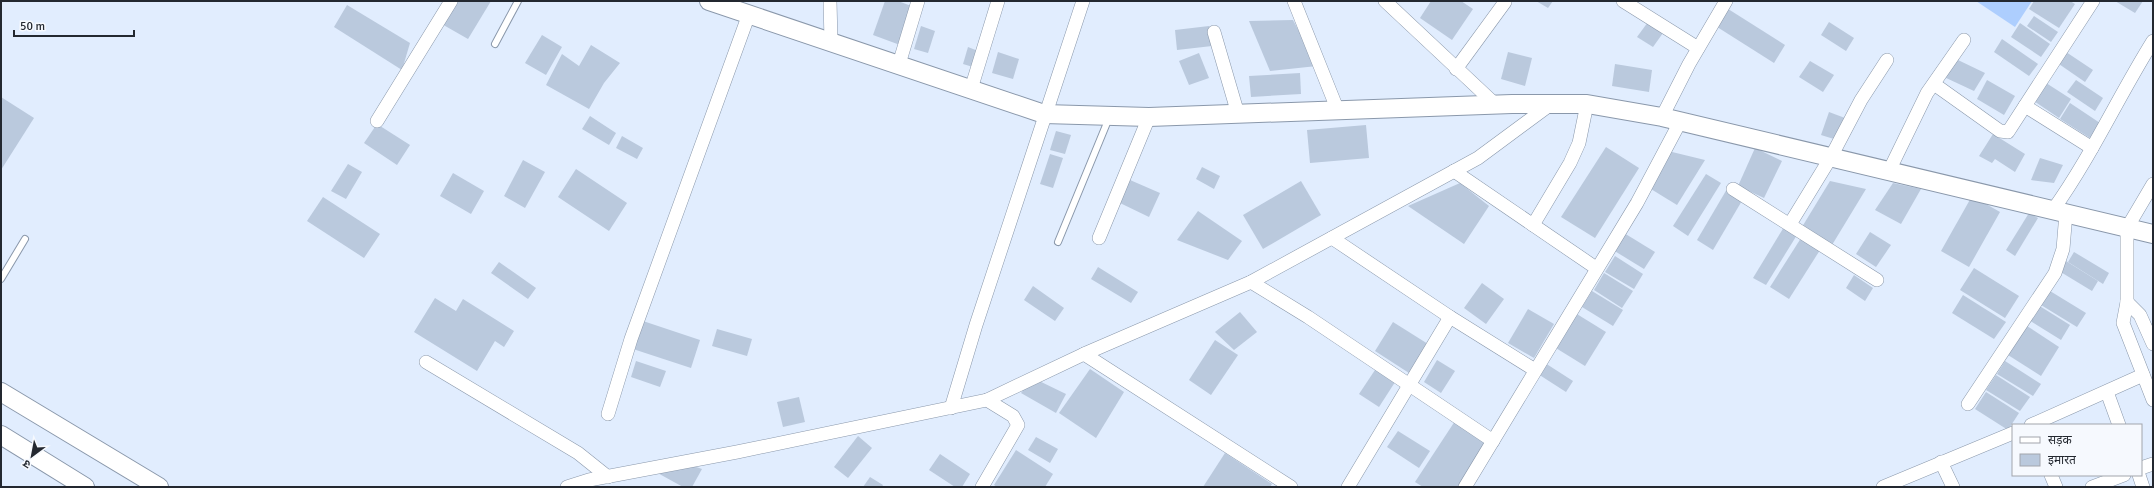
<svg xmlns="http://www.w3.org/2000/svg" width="2154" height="488" viewBox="0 0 2154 488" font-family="Signika,'Noto Sans Devanagari',sans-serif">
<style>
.green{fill:#adcefe}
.building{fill:#bac9dd}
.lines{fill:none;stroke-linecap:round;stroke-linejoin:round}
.lane-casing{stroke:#8a98ab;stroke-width:8}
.street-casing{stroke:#8a98ab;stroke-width:14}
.secondary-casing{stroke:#8a98ab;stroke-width:20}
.lane{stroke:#fff;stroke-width:6}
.street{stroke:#fff;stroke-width:13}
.secondary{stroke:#fff;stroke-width:18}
</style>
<rect width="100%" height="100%" fill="#e1edfe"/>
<polygon class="green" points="1976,1 2032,1 2015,27"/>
<g class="building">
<polygon points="453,1 491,1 468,39 440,23"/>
<polygon points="885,1 898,1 914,7 900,45 873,35"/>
<polygon points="1431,1 1461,1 1473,9 1452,40 1420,18"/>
<polygon points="1536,1 1553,1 1548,8"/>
<polygon points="2034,1 2070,1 2075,4 2059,28 2029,9"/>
<polygon points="2115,1 2143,1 2135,13"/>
<polygon points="347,5 410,43 402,70 334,27"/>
<polygon points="1725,7 1785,45 1774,63 1714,25"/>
<polygon points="2034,16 2058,32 2051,42 2027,26"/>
<polygon points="1293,20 1317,66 1270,71 1249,21"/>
<polygon points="1648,22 1663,33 1653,47 1637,37"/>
<polygon points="1829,22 1854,38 1846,51 1821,35"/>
<polygon points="2020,23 2050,44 2041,57 2011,37"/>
<polygon points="921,26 935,31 928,53 914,49"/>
<polygon points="1209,26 1212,46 1177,50 1175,30"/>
<polygon points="542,35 562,47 546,75 525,63"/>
<polygon points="2002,39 2038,64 2029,76 1994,52"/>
<polygon points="591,45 620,63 604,83 589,109 546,85 562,54 579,66"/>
<polygon points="968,47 978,51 973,67 963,64"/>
<polygon points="2063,50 2093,70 2085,82 2056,62"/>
<polygon points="998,52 1019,59 1013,79 992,73"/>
<polygon points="1508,52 1532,58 1525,86 1501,79"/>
<polygon points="1199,53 1209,78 1189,85 1179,61"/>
<polygon points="1958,60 1985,73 1974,91 1944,77"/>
<polygon points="1810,61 1834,75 1823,92 1799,77"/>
<polygon points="1615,64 1652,70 1649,92 1612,86"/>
<polygon points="1300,73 1301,94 1251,97 1249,76"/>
<polygon points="1987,80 2015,96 2004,115 1977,99"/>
<polygon points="2076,80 2103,98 2095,111 2067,92"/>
<polygon points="2043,81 2071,99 2059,118 2031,99"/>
<polygon points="1,97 34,118 1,170"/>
<polygon points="2070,103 2100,123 2090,138 2060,119"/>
<polygon points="1829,112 1845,118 1837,140 1821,135"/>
<polygon points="590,116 616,133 609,145 582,129"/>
<polygon points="377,124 410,145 397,165 364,143"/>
<polygon points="1366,125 1369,158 1310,163 1307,130"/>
<polygon points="1056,131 1071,135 1065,154 1050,150"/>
<polygon points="1993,134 2025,154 2015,172 1995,159 1992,163 1979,156"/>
<polygon points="622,136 643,148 637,159 616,148"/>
<polygon points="1606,147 1639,168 1595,238 1561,217"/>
<polygon points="1755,148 1782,161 1764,198 1738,186"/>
<polygon points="1668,151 1705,160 1677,205 1646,186"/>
<polygon points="1050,154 1063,158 1053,188 1040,184"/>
<polygon points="2040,158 2063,165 2054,183 2031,180"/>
<polygon points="523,160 545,172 525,208 504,196"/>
<polygon points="348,164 362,172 346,199 331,191"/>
<polygon points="1202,167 1220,176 1214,189 1196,179"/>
<polygon points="576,169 627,203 609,231 558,197"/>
<polygon points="453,173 484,191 471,214 440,196"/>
<polygon points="1706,174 1721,183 1688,236 1673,226"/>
<polygon points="1130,180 1160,193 1149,217 1120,203"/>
<polygon points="1301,181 1321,215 1263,249 1243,215"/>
<polygon points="1830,181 1866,189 1832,245 1802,227"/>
<polygon points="1460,183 1489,206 1464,244 1408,206"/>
<polygon points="1893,183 1921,189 1901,224 1875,210"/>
<polygon points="1727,189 1743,199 1713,250 1697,240"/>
<polygon points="1972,196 2000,212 1969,267 1941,251"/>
<polygon points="323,197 380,234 364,258 307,221"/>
<polygon points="1198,211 1242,241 1228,260 1177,240"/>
<polygon points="2029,213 2038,218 2015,256 2006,250"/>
<polygon points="1784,227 1797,235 1766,285 1753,278"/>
<polygon points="1870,232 1891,245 1876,267 1856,254"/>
<polygon points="1624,233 1655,252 1644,269 1613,250"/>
<polygon points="1801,238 1820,250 1789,299 1770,287"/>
<polygon points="2074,252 2109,273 2103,284 2068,262"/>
<polygon points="1615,256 1643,274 1634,289 1605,272"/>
<polygon points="2066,261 2098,281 2092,291 2059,271"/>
<polygon points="499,262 536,288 528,299 491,273"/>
<polygon points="1098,267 1138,292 1131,303 1091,279"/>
<polygon points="1974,268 2019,296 2005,318 1960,290"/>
<polygon points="1604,273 1633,291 1622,308 1594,290"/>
<polygon points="1854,275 1873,288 1865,301 1846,288"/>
<polygon points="1482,283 1504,299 1486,324 1464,308"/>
<polygon points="1033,286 1064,308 1055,321 1024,300"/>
<polygon points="1592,291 1623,310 1613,326 1582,307"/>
<polygon points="2050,291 2086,313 2077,327 2041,305"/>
<polygon points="1963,295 2006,322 1994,339 1952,313"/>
<polygon points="435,298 456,311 463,299 514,331 504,347 495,341 477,371 414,332"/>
<polygon points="2038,305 2070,325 2061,340 2029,320"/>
<polygon points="1528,309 1554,324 1534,358 1508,343"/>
<polygon points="1572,311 1606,332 1585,366 1551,345"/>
<polygon points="1240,312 1257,332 1234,350 1215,332"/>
<polygon points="643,321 700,340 691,368 633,349"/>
<polygon points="1393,322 1428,344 1409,373 1375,351"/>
<polygon points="2027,326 2059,347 2041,376 2008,355"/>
<polygon points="717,329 752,339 747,356 712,346"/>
<polygon points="1215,340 1238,355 1211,395 1189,380"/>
<polygon points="1437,360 1455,371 1441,393 1424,382"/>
<polygon points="636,361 666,371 660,387 631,377"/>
<polygon points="2005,361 2041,384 2033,396 1997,374"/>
<polygon points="1545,363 1573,381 1566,392 1538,374"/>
<polygon points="1377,367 1397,379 1379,407 1359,394"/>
<polygon points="1090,369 1124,392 1096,438 1059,413"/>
<polygon points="1996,375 2030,397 2020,411 1986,390"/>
<polygon points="1033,378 1066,394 1056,413 1021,393"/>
<polygon points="1986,392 2019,413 2008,430 1975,409"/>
<polygon points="799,397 805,422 783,427 777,402"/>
<polygon points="1455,421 1489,443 1460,487 1423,487 1415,482"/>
<polygon points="1398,431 1430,451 1419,468 1387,447"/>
<polygon points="858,436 872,448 848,478 834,467"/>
<polygon points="1036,437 1058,449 1050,463 1028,450"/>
<polygon points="1016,450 1053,474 1045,487 997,487 994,485"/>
<polygon points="1225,453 1272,484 1270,487 1203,487"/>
<polygon points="940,454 970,474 962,487 955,487 929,470"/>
<polygon points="685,463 702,469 692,487 683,487 654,471"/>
<polygon points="870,477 883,485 882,487 863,487"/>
</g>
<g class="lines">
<defs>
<g id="lane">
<polyline points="495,44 518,1"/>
<polyline points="1058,242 1109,118"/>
<polyline points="1,279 25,239"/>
</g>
<g id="street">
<polyline points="830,1 831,41"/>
<polyline points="1294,1 1338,111"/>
<polyline points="1385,1 1496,105"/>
<polyline points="1623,1 1698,48"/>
<polyline points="1214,32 1238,114"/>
<polyline points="899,64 918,1"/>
<polyline points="1456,69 1505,2"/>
<polyline points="1934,84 2000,131 2008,132 2093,1"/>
<polyline points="971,89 998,1"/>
<polyline points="2025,106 2092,148"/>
<polyline points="1662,117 1689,64 1726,1"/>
<polyline points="377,121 451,1"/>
<polyline points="1454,171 1596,268"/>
<polyline points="1889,171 1927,93 1964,40"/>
<polyline points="2153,184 2127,228 2127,302 2123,323 2153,400"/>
<polyline points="1733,189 1877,280"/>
<path d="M2053,210C2091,157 2118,97 2153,41"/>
<polyline points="1790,224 1831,157 1861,100 1887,60"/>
<polyline points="1533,225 1570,163 1579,143 1587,104"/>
<polyline points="1099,238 1149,117"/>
<polyline points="1332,238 1450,317 1535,370"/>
<polyline points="1251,282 1308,317 1493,441"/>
<polyline points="2127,302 2140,315 2153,344"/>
<polyline points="1084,354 1291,487"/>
<polyline points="426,362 578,453 608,477"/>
<polyline points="2107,392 2119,425"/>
<polyline points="1968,404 2055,273 2063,249 2066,213"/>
<polyline points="951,408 976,325 1083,1"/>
<polyline points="608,414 631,339 749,14"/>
<polyline points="2031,425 2143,375"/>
<polyline points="1941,462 1953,487"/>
<polyline points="2141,468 2153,464"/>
<polyline points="2051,475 2056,487"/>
<polyline points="2139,475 2143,487"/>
<polyline points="567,487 589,480 737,452 987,400 1084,354 1251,282 1478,158 1551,104"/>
<polyline points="982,487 1018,425 1013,416 987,400"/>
<polyline points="1348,487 1450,317"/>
<polyline points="1465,487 1637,203 1680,122"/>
<polyline points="1883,487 2013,433"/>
<polyline points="2092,487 2124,475"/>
</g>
<g id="secondary">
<polyline points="709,1 1044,114 1149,117 1512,104 1587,104 1662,117 2153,234"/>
<polyline points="1,392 159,487"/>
<polyline points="1,435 85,487"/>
</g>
</defs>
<use href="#lane" class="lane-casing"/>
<use href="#street" class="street-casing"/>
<use href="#secondary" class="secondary-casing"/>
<use href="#lane" class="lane"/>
<use href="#street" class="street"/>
<use href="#secondary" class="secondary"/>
</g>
<rect width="2154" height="488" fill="none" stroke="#232830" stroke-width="4"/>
<rect x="2012" y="424" width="130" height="52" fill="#f6f9fe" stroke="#a2a5ac"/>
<rect x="2020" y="437" width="20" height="6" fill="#ffffff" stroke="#a2a5ac"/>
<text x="2048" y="444" font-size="12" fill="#232830">सड़क</text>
<rect x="2020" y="454" width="20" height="12" fill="#bac9dd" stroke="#a2a5ac"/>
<text x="2048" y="464" font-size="12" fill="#232830">इमारत</text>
<g transform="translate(32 456) rotate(212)" stroke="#f6f9fe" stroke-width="3" paint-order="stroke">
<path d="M0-3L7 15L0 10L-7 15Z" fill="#232830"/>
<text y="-6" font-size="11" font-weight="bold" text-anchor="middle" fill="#232830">उ</text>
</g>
<path d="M14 30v6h120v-6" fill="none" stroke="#232830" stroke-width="2"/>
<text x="20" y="30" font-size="12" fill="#232830" stroke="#f6f9fe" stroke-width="3" paint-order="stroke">50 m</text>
</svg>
